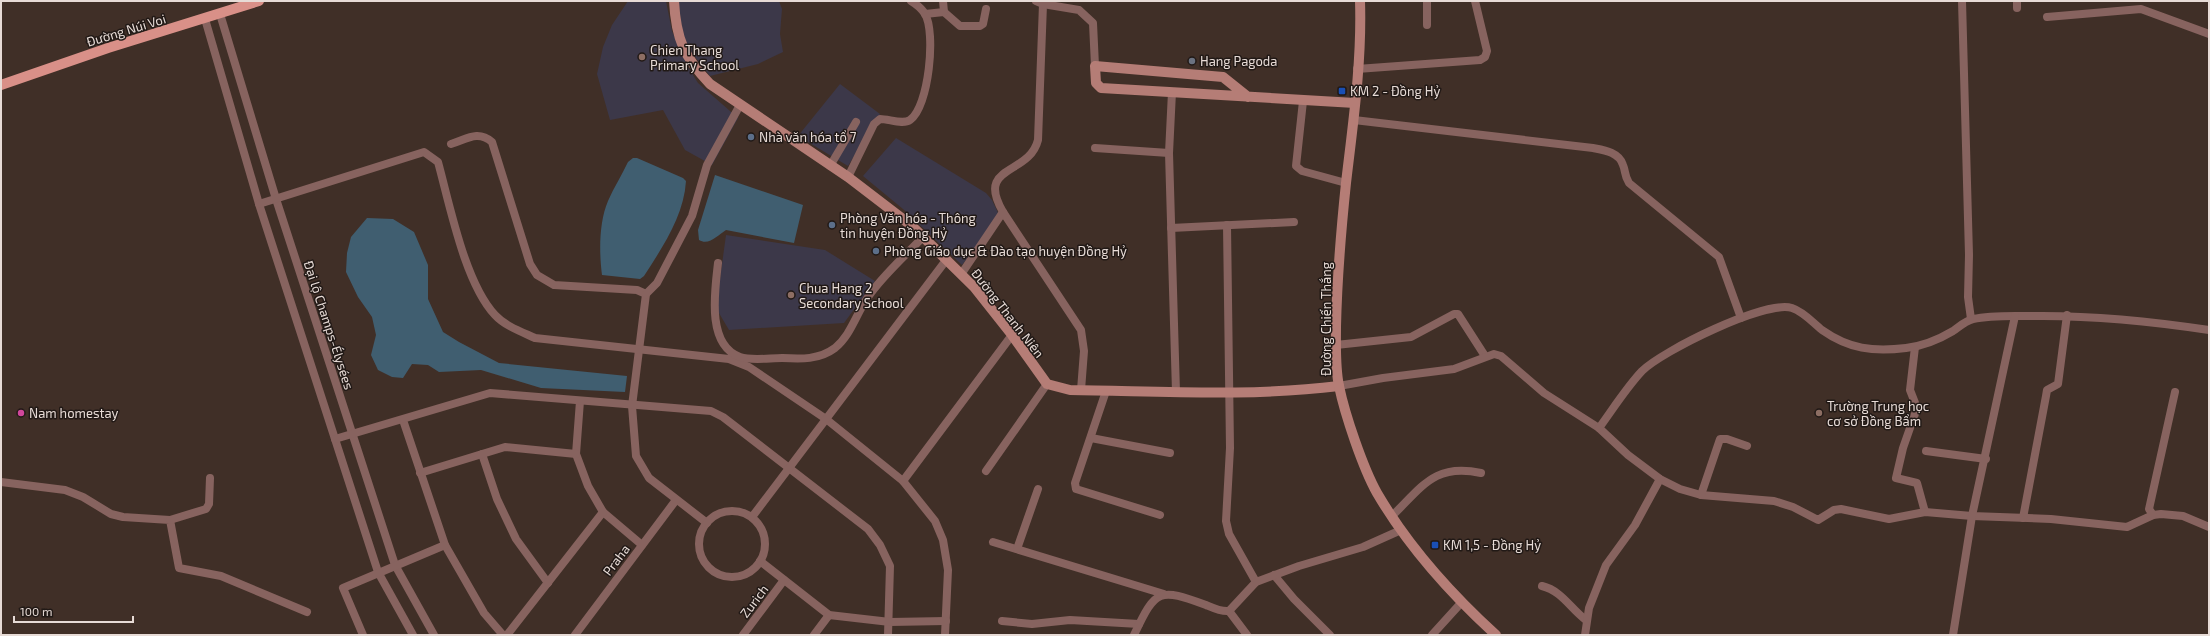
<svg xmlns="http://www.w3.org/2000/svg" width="2210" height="636" viewBox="0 0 2210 636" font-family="'Exo 2',sans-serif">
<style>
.education{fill:#3c3849}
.water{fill:#405e70}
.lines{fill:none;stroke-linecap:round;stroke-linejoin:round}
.street{stroke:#87635f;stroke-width:8}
.secondary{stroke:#b57d76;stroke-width:10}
.primary{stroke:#d99088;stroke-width:10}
.education-dot{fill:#8d6e63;stroke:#211916;stroke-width:1.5}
.worship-dot{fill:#6b7280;stroke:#211916;stroke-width:1.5}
.transit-dot{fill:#1a4fb4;stroke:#211916;stroke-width:1.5}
.service-dot{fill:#5c6f8a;stroke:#211916;stroke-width:1.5}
.hotel-dot{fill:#d1479c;stroke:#211916;stroke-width:1.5}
.labels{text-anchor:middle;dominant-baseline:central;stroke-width:3;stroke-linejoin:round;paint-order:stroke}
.street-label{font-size:13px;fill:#e7dbd6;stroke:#211916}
.poi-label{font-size:13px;fill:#e7dbd6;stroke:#211916;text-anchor:start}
</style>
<rect width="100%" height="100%" fill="#402f27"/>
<g class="education">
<polygon points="628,1 666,1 672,31 688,67 698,83 738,118 712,165 685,150 663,110 610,120 597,74 603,47 612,25"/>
<polygon points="678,1 779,1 782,9 780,34 783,52 758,64 710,76 684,43"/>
<polygon points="840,84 880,114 848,166 798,136"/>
<polygon points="896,138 986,193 992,200 1000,217 962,265 903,209 863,176"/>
<polygon points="726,235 825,250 875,281 844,323 729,330 716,308"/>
</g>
<g class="water">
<path d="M633,158H637L683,178L686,181C684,216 662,248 644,276L640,279L602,275C599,252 599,222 608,201C614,187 622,175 628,162Z"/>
<path d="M715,175L803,205L794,243L726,230C718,235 709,246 699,240L698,230Z"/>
<polygon points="367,218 393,219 414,232 428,265 428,299 443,332 459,342 499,363 627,376 625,392 541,388 481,370 439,372 428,365 412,364 403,378 392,377 378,370 371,355 376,335 372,317 358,297 346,272 347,253 351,237"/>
</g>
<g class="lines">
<g class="street">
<path d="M1036,1L1043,4L1038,140C1029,176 975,164 1003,212L1081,330L1084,351L1081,390"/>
<polyline points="1427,1 1427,25"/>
<polyline points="1962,1 1969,255 1968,297 1971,319"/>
<polyline points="2017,1 2017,8"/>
<polyline points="1043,4 1079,10 1093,23 1095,66"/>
<polyline points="944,12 960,26 980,26 983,24 986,9"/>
<polyline points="220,14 276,199 395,565 434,635"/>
<polyline points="925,14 944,12 943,1"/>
<polyline points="2047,17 2141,9 2209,34"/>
<polyline points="205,19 259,204 378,572 413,635"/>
<polyline points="1357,69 1480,60 1485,57 1487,51 1475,1"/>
<polyline points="1172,92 1169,153 1176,392"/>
<polyline points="1303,101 1296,166 1302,171 1346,183"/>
<path d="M1354,120L1593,148C1603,150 1619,152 1623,165C1626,172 1624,175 1629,183L1719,257L1741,318"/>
<path d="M451,144C467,139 478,130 492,142L530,264L537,275L554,285L637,290L646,294L632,406L636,456L649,478L707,523"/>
<polyline points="1095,148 1169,153"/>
<polyline points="830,166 856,122"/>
<path d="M848,177L874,124L880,119C889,119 903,125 910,120C929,107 936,32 925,14C922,9 916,4 911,1"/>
<path d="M259,204L424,152L438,162C450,206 465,283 495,315C505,326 522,332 535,338L729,359L749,367L826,419L903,481L935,521L943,540L948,570L945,635"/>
<polyline points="1227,225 1230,448 1226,521 1229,534 1256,582"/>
<polyline points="1171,228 1294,222"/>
<path d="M718,263C715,290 706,345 740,357C751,361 770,358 782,358C801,359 819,360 835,348C851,335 856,314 868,297C883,275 905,256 923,237"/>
<polyline points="962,273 1003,212"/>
<polyline points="646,294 657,283 692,216 707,165 740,105"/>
<polyline points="1336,345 1411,337 1454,314 1458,314 1485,356"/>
<polyline points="1915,347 1910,390 1917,408 1903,448 1896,478 1917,483 1925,512"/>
<polyline points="1339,386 1383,378 1454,369 1494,354 1501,356 1544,393 1599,428 1628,455 1660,479 1680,489 1701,495 1774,501 1793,507 1818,520 1834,510 1841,509 1889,519 1925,512 1972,516 2051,519 2127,527 2153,515 2161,514 2183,516 2209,527"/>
<polyline points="1106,391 1075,483 1076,489 1160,515"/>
<polyline points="580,401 576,454 588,486 603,512 642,545"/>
<polyline points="403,420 445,545 484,613 503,635"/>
<path d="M1599,428C1613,409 1626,388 1642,371C1662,351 1765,300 1792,308C1804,312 1812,322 1822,330C1849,349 1873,352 1906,348C1923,346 1938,340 1953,331C1959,327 1965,321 1973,319C1991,315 2012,316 2030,316C2090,315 2150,321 2209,330"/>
<polyline points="1091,438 1170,453"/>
<polyline points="335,439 490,393 711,411 723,417 868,529 880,545 890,566 888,635"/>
<polyline points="1926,451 1986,459"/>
<polyline points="482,454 497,499 516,539 548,583"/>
<polyline points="986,471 1047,384"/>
<polyline points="420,473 505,447 576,454"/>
<polyline points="903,481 1012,335"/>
<polyline points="1,482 65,490 83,497 111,514 123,517 170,520 179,568 221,576 307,612"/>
<polyline points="1701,495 1720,439 1727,439 1747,446"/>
<circle cx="732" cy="544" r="33"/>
<polyline points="2153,515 2149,509 2175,392"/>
<path d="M1392,516C1423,486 1435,463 1481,473"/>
<polyline points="752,517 947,259"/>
<polyline points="2023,518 2046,396 2047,390 2058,384 2067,315"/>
<polyline points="170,520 206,509 209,504 210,478"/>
<polyline points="993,542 1164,594"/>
<polyline points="1017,549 1038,489"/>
<polyline points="760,561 829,615 890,622 946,621"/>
<polyline points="1274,575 1294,599 1330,635"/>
<path d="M1542,586C1562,591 1570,608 1586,620"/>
<polyline points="1229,611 1247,635"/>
<polyline points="1002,621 1032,624 1070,620 1139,624"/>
<polyline points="363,635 343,588 445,545"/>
<polyline points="507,635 603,512"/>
<polyline points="575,635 676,500"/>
<polyline points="743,635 784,580"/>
<polyline points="814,635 829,615"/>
<path d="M1134,635C1156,588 1159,588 1206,605C1213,608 1221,612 1229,611L1256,582L1299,566L1363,547L1401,530"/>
<polyline points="1432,635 1461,603"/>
<polyline points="1585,635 1589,608 1606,565 1635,525 1660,479"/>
<polyline points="1953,635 1972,516 2015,316"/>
</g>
<g class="secondary">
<path d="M674,1C676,39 684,57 710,84L848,177L912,226L974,287L1012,335L1047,384L1070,390C1160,391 1250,397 1339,386"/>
<path d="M1360,1C1362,62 1353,123 1346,183C1341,231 1337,279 1336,327C1336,347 1335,367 1339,386C1345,415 1363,468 1377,493C1408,546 1451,594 1496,635"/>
<polyline points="1248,97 1223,77 1095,66 1096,83 1101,88 1355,103"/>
</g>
<polyline class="primary" points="1,85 108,48 259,1"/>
</g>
<g class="education-dot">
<circle cx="642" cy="57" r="4"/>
<circle cx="791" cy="295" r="4"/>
<circle cx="1819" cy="413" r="4"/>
</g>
<circle class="worship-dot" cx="1192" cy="61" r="4"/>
<g class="transit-dot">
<rect x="1338" y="87" width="8" height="8" rx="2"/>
<rect x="1431" y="541" width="8" height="8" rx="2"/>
</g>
<g class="service-dot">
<circle cx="751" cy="137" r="4"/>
<circle cx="832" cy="225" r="4"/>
<circle cx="876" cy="251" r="4"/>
</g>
<circle class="hotel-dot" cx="21" cy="413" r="4"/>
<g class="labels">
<g class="street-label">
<text transform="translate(126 30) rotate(-17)">Đường Núi Voi</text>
<text transform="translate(1008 313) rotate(52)">Đường Thanh Niên</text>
<text transform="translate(1326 319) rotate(-90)">Đường Chiến Thắng</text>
<text transform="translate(329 325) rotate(72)">Đại lộ Champs-Élysées</text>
<text transform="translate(616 560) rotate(-53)">Praha</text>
<text transform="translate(754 601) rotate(-53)">Zurich</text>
</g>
<g class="poi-label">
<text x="650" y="50">Chien Thang<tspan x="650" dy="15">Primary School</tspan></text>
<text x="1200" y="61">Hang Pagoda</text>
<text x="1350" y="91">KM 2 - Đồng Hỷ</text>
<text x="759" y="137">Nhà văn hóa tổ 7</text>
<text x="840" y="218">Phòng Văn hóa - Thông<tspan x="840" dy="15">tin huyện Đồng Hỷ</tspan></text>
<text x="884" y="251">Phòng Giáo dục &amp; Đào tạo huyện Đồng Hỷ</text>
<text x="799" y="288">Chua Hang 2<tspan x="799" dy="15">Secondary School</tspan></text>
<text x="1827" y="406">Trường Trung học<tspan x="1827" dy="15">cơ sở Đồng Bẩm</tspan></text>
<text x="29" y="413">Nam homestay</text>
<text x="1443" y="545">KM 1,5 - Đồng Hỷ</text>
</g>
</g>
<rect width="2210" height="636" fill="none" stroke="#e7dbd6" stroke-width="4"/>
<path d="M14 616v6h119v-6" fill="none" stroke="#e7dbd6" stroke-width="2"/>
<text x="20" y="616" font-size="12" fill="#e7dbd6" stroke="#211916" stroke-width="3" paint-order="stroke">100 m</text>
</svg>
